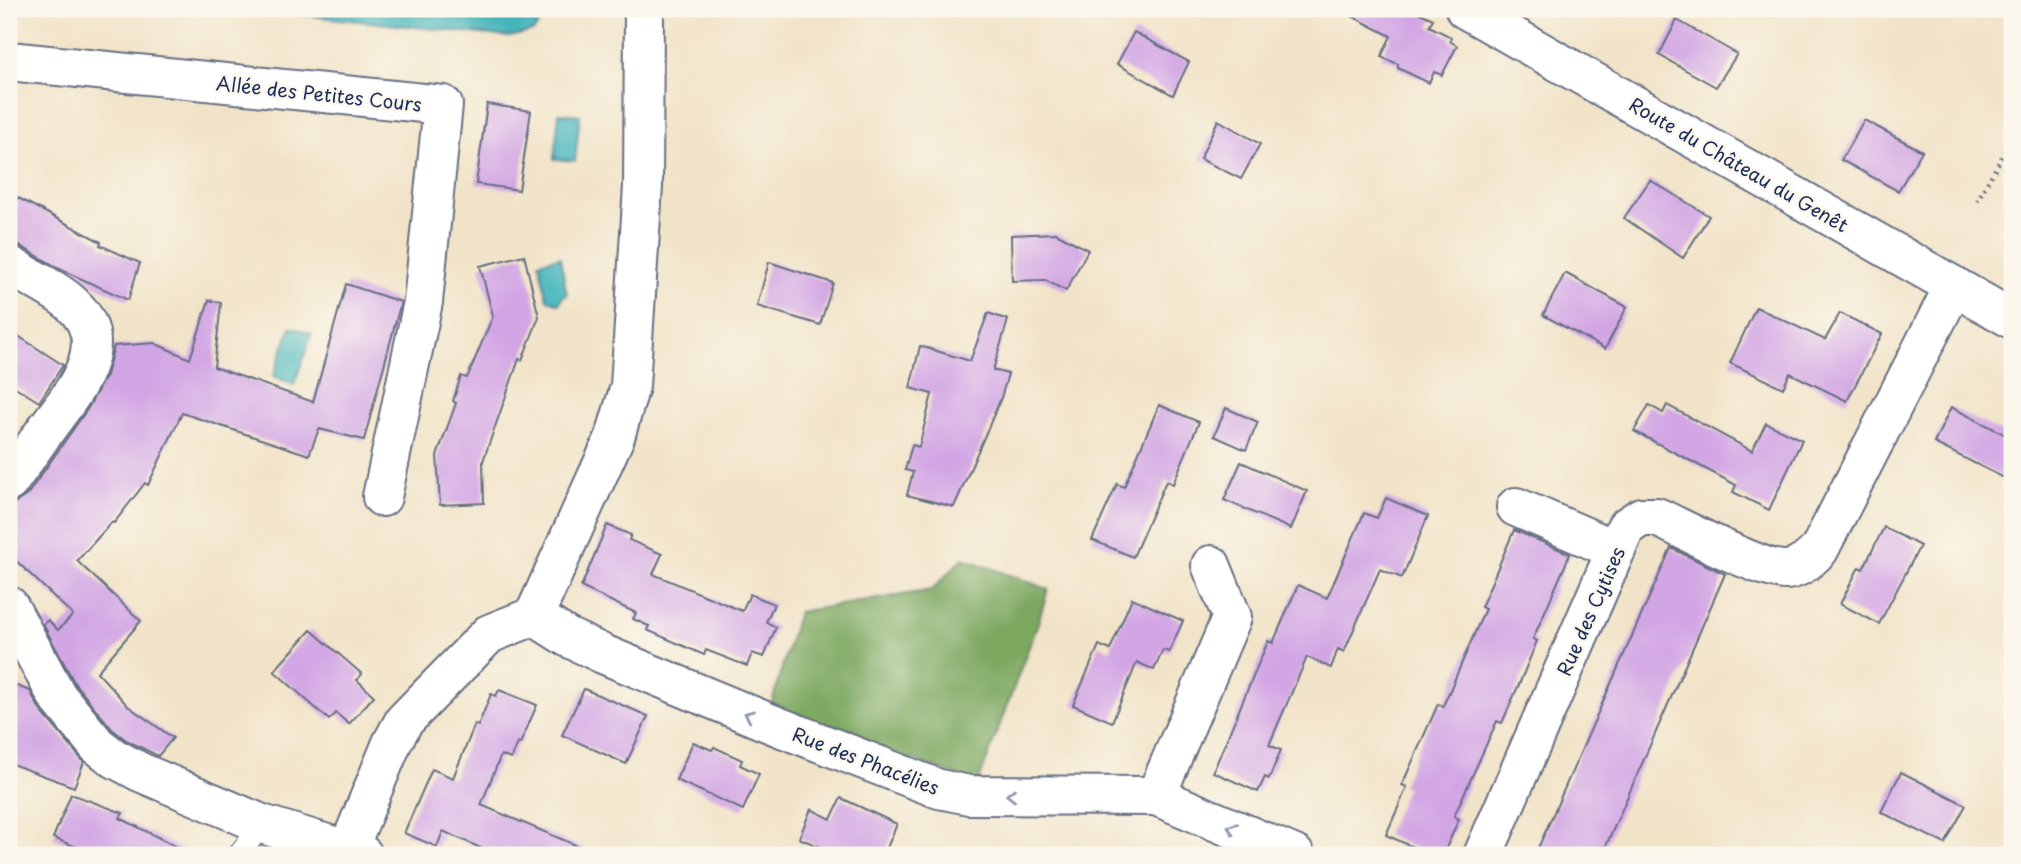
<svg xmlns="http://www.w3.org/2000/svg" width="2021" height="864" viewBox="0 0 2021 864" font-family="'Playpen Sans',sans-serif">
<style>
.forest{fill:#7da860;stroke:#4c6c5f;stroke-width:2}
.water{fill:#45b5bb;stroke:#30728c;stroke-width:2}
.building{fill:#d2a6e4}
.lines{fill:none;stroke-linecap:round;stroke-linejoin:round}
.service-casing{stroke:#666e83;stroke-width:24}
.minor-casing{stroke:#666e83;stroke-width:42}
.path{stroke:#666e83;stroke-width:4.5;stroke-dasharray:2 5;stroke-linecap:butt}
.service{stroke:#fff;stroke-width:21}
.minor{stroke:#fff;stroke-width:38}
.oneway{stroke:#8d97ae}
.labels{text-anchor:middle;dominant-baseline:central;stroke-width:5;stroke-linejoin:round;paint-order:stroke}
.street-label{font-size:19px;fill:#1b2f5e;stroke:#fbf7ec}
</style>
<rect width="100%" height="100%" fill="#fbf7ec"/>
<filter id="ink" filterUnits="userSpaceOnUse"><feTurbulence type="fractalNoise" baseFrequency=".0143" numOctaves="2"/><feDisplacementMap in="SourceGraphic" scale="14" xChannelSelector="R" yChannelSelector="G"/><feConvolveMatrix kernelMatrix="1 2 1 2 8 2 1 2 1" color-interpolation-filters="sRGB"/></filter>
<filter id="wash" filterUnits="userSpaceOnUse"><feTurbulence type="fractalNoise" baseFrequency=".00686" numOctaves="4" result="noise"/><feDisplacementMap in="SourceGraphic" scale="28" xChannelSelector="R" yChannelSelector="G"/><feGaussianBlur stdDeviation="1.57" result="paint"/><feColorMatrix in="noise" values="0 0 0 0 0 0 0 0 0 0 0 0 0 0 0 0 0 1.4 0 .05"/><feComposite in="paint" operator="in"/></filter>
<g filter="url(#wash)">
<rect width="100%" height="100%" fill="#f1e3c7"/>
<polygon class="forest" points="963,558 1048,589 1039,620 978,783 770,709 798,612 932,590"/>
<g class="water">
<polygon points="245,9 545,9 545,14 534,31 509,37"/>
<polygon points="559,113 580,115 575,161 554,159"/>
<polygon points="560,257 567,295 563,296 559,304 547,299 539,262"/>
<polygon points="291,327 312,334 294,385 273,377"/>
</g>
<g id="blocks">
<g class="building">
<polygon points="1338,9 1411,9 1433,19 1429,26 1451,37 1450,41 1457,46 1442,75 1434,72 1429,83 1398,68 1398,64 1381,57 1391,36"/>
<polygon points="1677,20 1737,54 1716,87 1659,55"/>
<polygon points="1134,32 1189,62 1173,95 1117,64"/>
<polygon points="487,104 531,111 519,190 476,184"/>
<polygon points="1218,120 1260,144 1241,179 1200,159"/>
<polygon points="1864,120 1922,151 1898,191 1841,160"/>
<polygon points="1650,180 1709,216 1683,258 1624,218"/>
<polygon points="9,193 101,242 100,245 140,263 128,300 64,271 20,246 9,242"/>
<polygon points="1056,233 1088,250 1066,291 1045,280 1012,281 1011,235"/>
<polygon points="524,255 539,317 522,360 519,359 483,461 484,503 440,505 437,456 456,403 453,401 461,376 467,378 493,316 480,266"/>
<polygon points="769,262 833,283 820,325 757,306"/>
<polygon points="1565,273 1627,307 1605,349 1543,315"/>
<polygon points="346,284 401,302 364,440 319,429 309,455 182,413 148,485 145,483 114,523 112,522 77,561 141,621 97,672 128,706 173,738 158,756 126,740 112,729 75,684 43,624 48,620 58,630 73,615 9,554 9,511 15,503 27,495 88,408 106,375 114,346 154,343 190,359 209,300 221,303 214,367 313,402"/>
<polygon points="1756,307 1825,340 1840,313 1882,334 1847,401 1790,373 1783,388 1730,363"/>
<polygon points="988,313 1008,320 993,370 1008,374 1001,398 954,507 907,495 913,472 905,470 912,445 919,447 932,394 910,388 920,346 970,361"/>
<polygon points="9,330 63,365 39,402 9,383"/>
<polygon points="1159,405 1199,422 1173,484 1166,481 1133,557 1092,540 1117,484 1124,487"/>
<polygon points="1649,405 1663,413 1667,405 1752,451 1766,423 1802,440 1769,510 1733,492 1736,485 1634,431"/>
<polygon points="1951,407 2012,438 2012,482 1934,443"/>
<polygon points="1226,408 1258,422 1246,450 1214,436"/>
<polygon points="1241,462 1307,491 1291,529 1224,500"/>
<polygon points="1386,498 1428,516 1402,578 1380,569 1344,652 1338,649 1331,668 1307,657 1269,745 1281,750 1269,779 1265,777 1258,792 1213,772 1268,641 1273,643 1298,585 1327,598 1364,513 1377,518"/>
<polygon points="607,525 631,535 629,540 662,554 653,574 742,611 750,594 774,604 766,622 776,627 764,657 752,653 747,666 706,650 704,655 647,630 649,626 633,619 636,613 581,587"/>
<polygon points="1884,527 1920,546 1879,624 1840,604 1859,567 1863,569"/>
<polygon points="1514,530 1570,554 1533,639 1537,641 1520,682 1502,723 1497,721 1454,816 1459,819 1443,855 1431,855 1386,835 1407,787 1402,785 1438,704 1443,706 1454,681 1485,609 1481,607"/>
<polygon points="1671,548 1725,574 1694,645 1602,855 1535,855"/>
<polygon points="1132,598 1183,621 1169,652 1163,650 1154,670 1137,662 1112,722 1073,705 1099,645 1110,650"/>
<polygon points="311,630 362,674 357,680 374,696 349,724 336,713 329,720 274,671"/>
<polygon points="9,683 30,691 40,710 84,762 74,787 9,763"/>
<polygon points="584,689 648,716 626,764 562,735"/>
<polygon points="499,690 537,705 520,744 518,743 511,759 501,755 481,805 599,855 496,855 443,831 437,847 404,833 432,769 453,778 475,724 478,726 491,694 496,696"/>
<polygon points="693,742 712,750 714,747 742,760 740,765 759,774 743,810 676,780"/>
<polygon points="1901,772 1966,805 1945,844 1881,812"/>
<polygon points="71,794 123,813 120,818 193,855 97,855 53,838"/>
<polygon points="841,798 897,824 884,855 839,855 799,838 811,809 831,819"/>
</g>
</g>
</g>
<g filter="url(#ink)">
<use href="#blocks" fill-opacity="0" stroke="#666e83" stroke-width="2"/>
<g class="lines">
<defs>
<polyline id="service" points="239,855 262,824"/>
<g id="minor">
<polyline points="1465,9 2012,319"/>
<polyline points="9,61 443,105 423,302 382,497"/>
<path d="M9,265C27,276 59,291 73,305C114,344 75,390 50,424C36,443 23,463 9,482"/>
<polyline points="1516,507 1616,550"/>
<polyline points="9,606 57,696 97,745 114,758 140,772 262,824 363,855"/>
<polyline points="534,616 567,637 603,654 772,724 939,789 969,795 1156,796 1295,855"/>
<polyline points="534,616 615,437 630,386 643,186 644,9"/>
<polyline points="1156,796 1232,617 1211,565"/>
<polyline points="348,850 392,743 404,721 489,634 534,616"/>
<path d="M1483,855L1626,527L1641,517H1657C1683,529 1764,572 1787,570C1801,568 1810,559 1819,550L1954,286"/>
</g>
</defs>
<use href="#service" class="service-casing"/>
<use href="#minor" class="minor-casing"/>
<polyline class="path" points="1977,201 2012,139"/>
<use href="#service" class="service"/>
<use href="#minor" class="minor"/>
</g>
<defs><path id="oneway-chevron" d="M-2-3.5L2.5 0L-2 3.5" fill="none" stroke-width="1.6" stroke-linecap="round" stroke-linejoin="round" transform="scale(1.75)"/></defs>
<g class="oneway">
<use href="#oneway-chevron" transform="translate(749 715) rotate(-157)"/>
<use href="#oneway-chevron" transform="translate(1011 795) rotate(-180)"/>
<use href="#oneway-chevron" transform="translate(1232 828) rotate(-157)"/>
</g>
</g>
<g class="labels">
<g class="street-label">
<text transform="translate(319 93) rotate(6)">Allée des Petites Cours</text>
<text transform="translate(1739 164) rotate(30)">Route du Château du Genêt</text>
<text transform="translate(1590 611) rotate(-66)">Rue des Cytises</text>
<text transform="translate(866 760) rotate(21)">Rue des Phacélies</text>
</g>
</g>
<rect width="2021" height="864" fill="none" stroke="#fbf7ec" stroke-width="35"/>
</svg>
